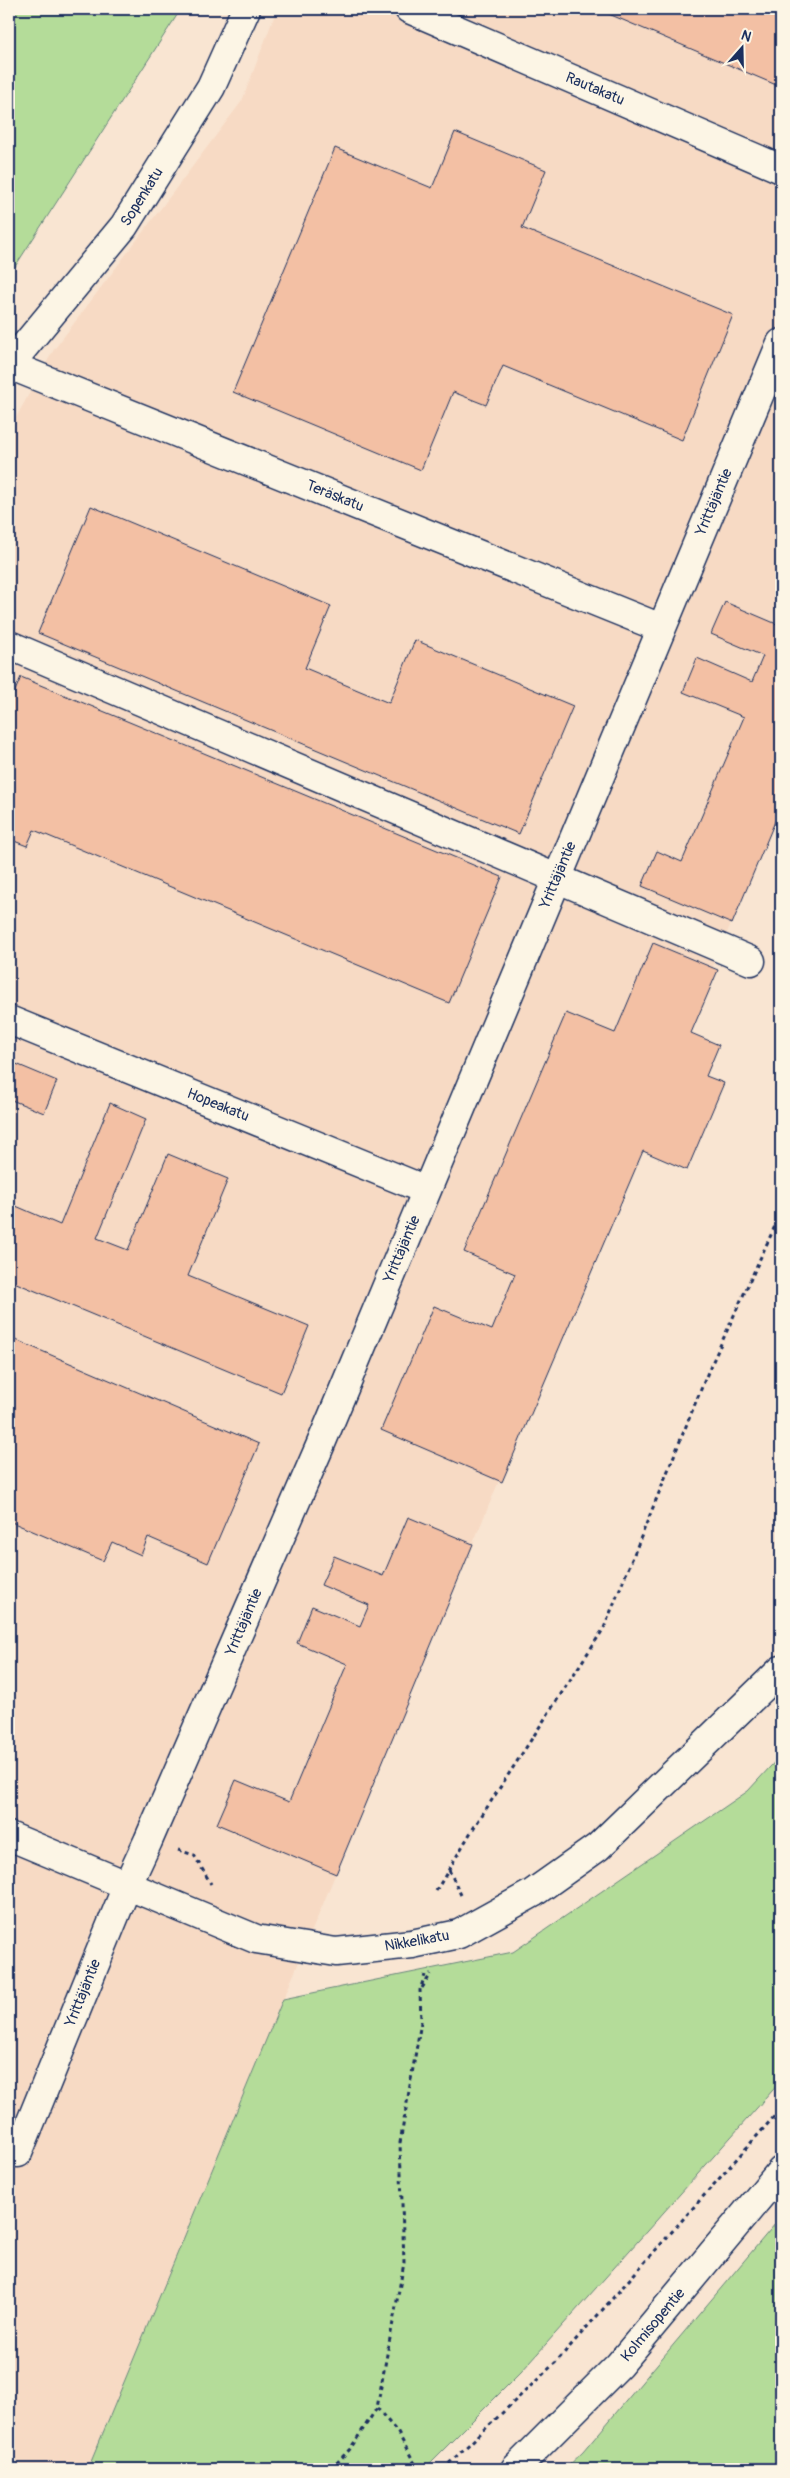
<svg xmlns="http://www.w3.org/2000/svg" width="790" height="2478" viewBox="0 0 790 2478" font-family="Pangolin,sans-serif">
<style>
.built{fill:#f7dac4}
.green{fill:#b4dc99;stroke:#68867c}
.building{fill:#f3c0a4;stroke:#1b2f5e}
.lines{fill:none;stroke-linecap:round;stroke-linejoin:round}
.minor-casing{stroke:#1b2f5e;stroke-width:31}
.major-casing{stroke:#1b2f5e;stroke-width:31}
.path{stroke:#1b2f5e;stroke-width:3;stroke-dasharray:4 4;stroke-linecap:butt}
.minor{stroke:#fcf5e5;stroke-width:28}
.major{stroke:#fcf5e5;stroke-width:28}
.labels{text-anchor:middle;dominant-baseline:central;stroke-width:4;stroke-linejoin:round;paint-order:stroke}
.street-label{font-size:15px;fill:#1b2f5e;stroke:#fcf5e5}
</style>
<rect width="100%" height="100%" fill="#f9e5d2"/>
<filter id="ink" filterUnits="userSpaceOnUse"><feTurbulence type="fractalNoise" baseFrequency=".02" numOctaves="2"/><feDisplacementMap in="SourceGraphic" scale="10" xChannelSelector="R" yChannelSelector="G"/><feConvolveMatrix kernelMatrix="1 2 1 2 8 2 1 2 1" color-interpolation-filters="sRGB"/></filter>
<g filter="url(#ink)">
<polygon class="built" points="277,9 781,9 781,803 88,2469 9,2469 9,430 53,351 242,101"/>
<g class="green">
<polygon points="9,9 181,9 9,276"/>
<polygon points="781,1755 781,2081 521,2372 424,2469 88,2469 283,1999 513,1952 748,1791"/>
<polygon points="781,2217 781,2469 565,2469 583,2452"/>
</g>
<g class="building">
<polygon points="597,9 781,9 781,87"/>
<polygon points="455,132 546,170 522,228 733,315 682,440 503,366 486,405 453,392 421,470 233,392 335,148 432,188"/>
<polygon points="91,506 331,606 305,668 389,703 415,640 573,706 519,834 38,633"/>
<polygon points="725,602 779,625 781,620 781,807 732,924 642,886 657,851 682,862 744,717 683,692 697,658 752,682 763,656 711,634"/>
<polygon points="21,677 502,877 449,1003 34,830 27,846 9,839 9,705"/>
<polygon points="653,943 718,970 691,1033 719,1045 706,1076 724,1083 687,1170 643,1151 502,1482 381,1430 434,1306 492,1330 515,1274 464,1252 566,1013 615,1033"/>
<polygon points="9,1061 57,1081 44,1113 9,1099"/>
<polygon points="110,1103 146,1119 97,1238 128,1250 168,1154 228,1179 188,1276 309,1326 281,1393 9,1280 9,1203 60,1225"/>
<polygon points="9,1337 259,1444 208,1563 148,1537 141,1555 112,1542 103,1561 9,1521"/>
<polygon points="408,1517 473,1544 336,1874 217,1824 236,1780 289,1802 347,1664 297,1643 312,1606 360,1626 369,1605 321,1585 334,1556 383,1576"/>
</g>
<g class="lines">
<defs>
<g id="minor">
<polyline points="409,9 781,169"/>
<polyline points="9,365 661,628"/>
<polyline points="9,365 124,226 211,87 246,9"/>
<polyline points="9,645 751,961"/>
<polyline points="9,1020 426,1190"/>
<polyline points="9,1836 256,1939 336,1952 412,1944 459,1934 533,1893 598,1847 781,1670"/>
<polyline points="9,2149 18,2153 127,1886 148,1841 320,1446 781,343"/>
</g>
<polyline id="major" points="515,2469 619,2365 781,2171"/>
</defs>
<use href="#minor" class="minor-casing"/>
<use href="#major" class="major-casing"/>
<g class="path">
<polyline points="178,1850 194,1855 211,1884"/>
<polyline points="449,1870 461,1895"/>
<polyline points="436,1891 471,1832 604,1628 708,1372 781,1213"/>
<polyline points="422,1988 431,1974"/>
<polyline points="377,2408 398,2433 418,2469"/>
<polyline points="331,2469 350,2449 377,2408 404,2263 400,2143 421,2022 420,1990 425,1975"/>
<polyline points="443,2469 556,2362 781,2109"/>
</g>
<use href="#minor" class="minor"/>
<use href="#major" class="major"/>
</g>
</g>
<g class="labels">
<g class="street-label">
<text transform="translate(595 89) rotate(23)">Rautakatu</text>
<text transform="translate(142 197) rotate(-58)">Sopenkatu</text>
<text transform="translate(335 496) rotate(22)">Teräskatu</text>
<text transform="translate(714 502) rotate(-67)">Yrittäjäntie</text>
<text transform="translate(558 875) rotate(-67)">Yrittäjäntie</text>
<text transform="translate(218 1105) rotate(22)">Hopeakatu</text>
<text transform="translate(402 1249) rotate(-67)">Yrittäjäntie</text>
<text transform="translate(244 1622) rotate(-67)">Yrittäjäntie</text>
<text transform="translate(417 1941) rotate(-10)">Nikkelikatu</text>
<text transform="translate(83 1993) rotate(-68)">Yrittäjäntie</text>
<text transform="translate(653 2325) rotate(-50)">Kolmisopentie</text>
</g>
</g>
<rect width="790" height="2478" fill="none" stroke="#fcf5e5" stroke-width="30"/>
<rect x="15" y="15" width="760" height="2448" fill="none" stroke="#1b2f5e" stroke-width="2" filter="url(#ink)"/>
<g transform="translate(742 48) rotate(20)" stroke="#fcf5e5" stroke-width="4" paint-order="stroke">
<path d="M0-4L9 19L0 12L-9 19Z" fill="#1b2f5e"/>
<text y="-8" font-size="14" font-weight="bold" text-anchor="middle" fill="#1b2f5e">N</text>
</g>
</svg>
